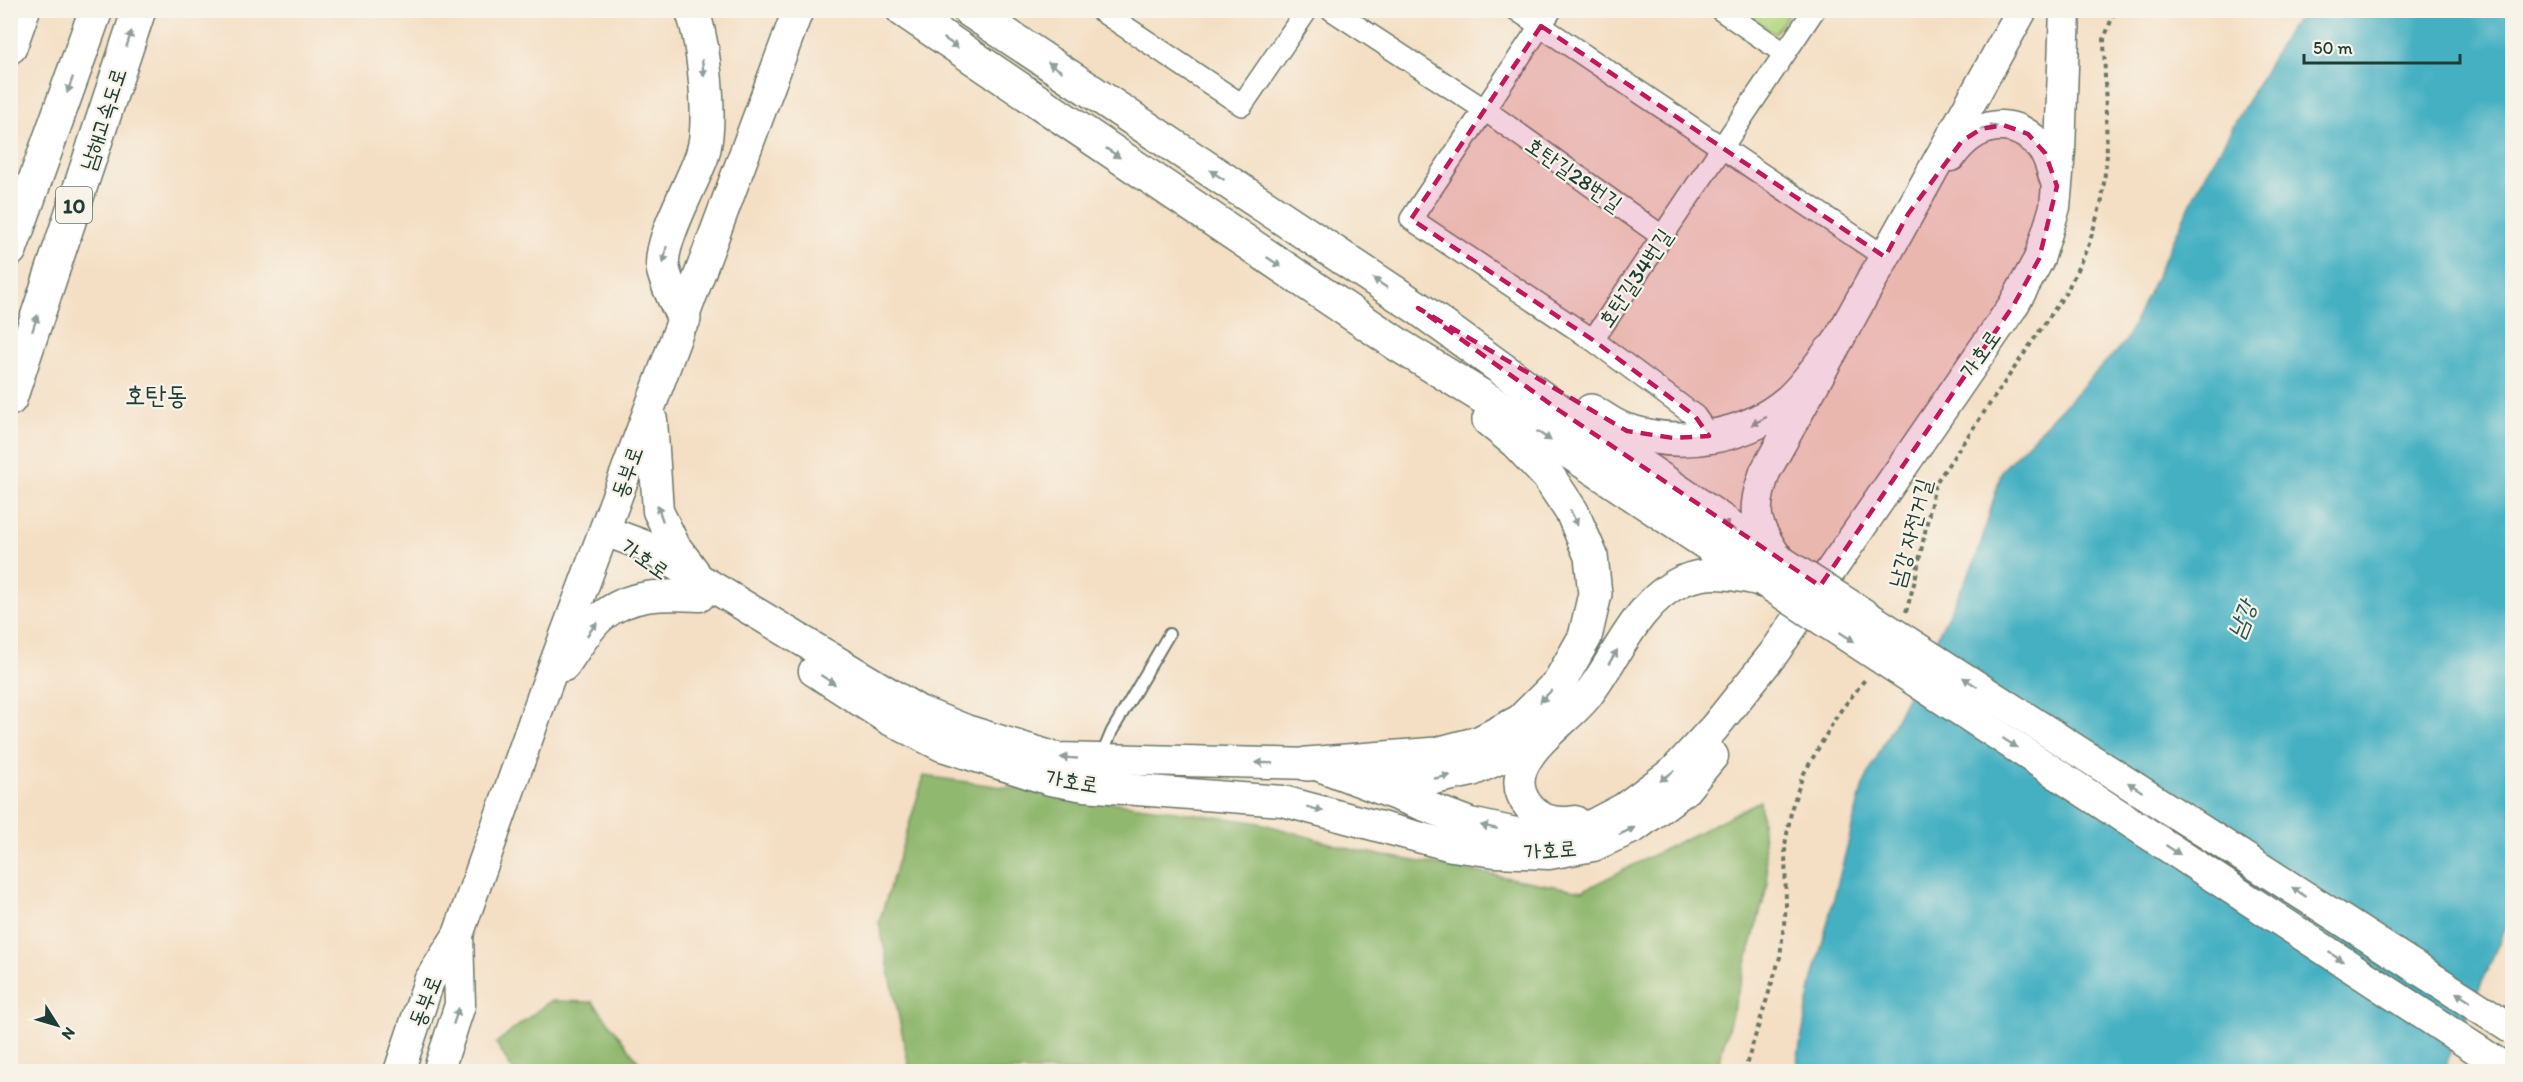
<svg xmlns="http://www.w3.org/2000/svg" width="2523" height="1082" viewBox="0 0 2523 1082" font-family="Itim,'Poor Story',sans-serif">
<style>
.green{fill:#b5d77f;stroke:#6a8a5a;stroke-width:1.5}
.forest{fill:#90b86e;stroke:#587a51;stroke-width:1.5}
.water{fill:#44b0c2;stroke:#32767b;stroke-width:1.5}
.lines{fill:none;stroke-linecap:round;stroke-linejoin:round}
.lane-casing{stroke:#6a7666;stroke-width:14}
.street-casing{stroke:#6a7666;stroke-width:24}
.secondary-casing{stroke:#6a7666;stroke-width:33}
.highway-casing{stroke:#6a7666;stroke-width:36}
.path{stroke:#6a7666;stroke-width:4;stroke-dasharray:4.5 4.5;stroke-linecap:butt}
.lane{stroke:#fff;stroke-width:10}
.street{stroke:#fff;stroke-width:21}
.secondary{stroke:#fff;stroke-width:30}
.highway{stroke:#fff;stroke-width:33}
.secondary-bridge-casing{stroke:#6a7666;stroke-width:33;stroke-linecap:butt}
.secondary-bridge{stroke:#fff;stroke-width:30}
.oneway{fill:#8f9e9a}
.marked{fill:#c2185b;fill-opacity:0.2;stroke:#c2185b;stroke-width:4.5;stroke-dasharray:12 8;stroke-linejoin:round}
.labels{text-anchor:middle;dominant-baseline:central;stroke-width:4.5;stroke-linejoin:round;paint-order:stroke}
.shield{fill:#f7f3e8;stroke:#60746a;stroke-width:1.5}
.shield-label{font-size:21px;font-weight:bold;fill:#1f3d34}
.street-label{font-size:22px;fill:#1f3d34;stroke:#f7f3e8}
.water-label{font-size:24px;font-style:italic;fill:#285a58;stroke:#f7f3e8}
.quarter-label{font-size:26px;fill:#1f3d34;stroke:#f7f3e8}
</style>
<rect width="100%" height="100%" fill="#f7f3e8"/>
<filter id="ink" filterUnits="userSpaceOnUse"><feTurbulence type="fractalNoise" baseFrequency=".0167" numOctaves="2"/><feDisplacementMap in="SourceGraphic" scale="12" xChannelSelector="R" yChannelSelector="G"/><feConvolveMatrix kernelMatrix="1 2 1 2 8 2 1 2 1" color-interpolation-filters="sRGB"/></filter>
<filter id="wash" filterUnits="userSpaceOnUse"><feTurbulence type="fractalNoise" baseFrequency=".008" numOctaves="4" result="noise"/><feDisplacementMap in="SourceGraphic" scale="24" xChannelSelector="R" yChannelSelector="G"/><feGaussianBlur stdDeviation="1.35" result="paint"/><feColorMatrix in="noise" values="0 0 0 0 0 0 0 0 0 0 0 0 0 0 0 0 0 1.4 0 .05"/><feComposite in="paint" operator="in"/></filter>
<g filter="url(#wash)">
<rect width="100%" height="100%" fill="#f4dfc4"/>
<polygon class="green" points="1741,11 1791,11 1775,34"/>
<g class="forest">
<polygon points="924,776 1260,823 1354,850 1582,891 1760,801 1768,884 1716,1072 910,1071 879,922"/>
<polygon points="550,1001 593,1002 646,1071 513,1071 496,1043"/>
</g>
<polygon class="water" points="2307,11 2512,11 2512,913 2443,1071 1795,1072 1812,983 1863,785 1977,557 2002,470 2125,342 2199,186 2289,29"/>
</g>
<g filter="url(#ink)">
<g class="lines">
<defs>
<polyline id="lane" points="1101,757 1112,731 1169,634"/>
<g id="street">
<polyline points="1100,10 1242,105 1307,10"/>
<polyline points="1332,10 1485,110 1663,237"/>
<polyline points="1517,10 1885,257"/>
<polyline points="1551,10 1411,219 1593,340 1695,416 1709,436"/>
<polyline points="1721,10 1784,53"/>
<polyline points="1593,340 1814,10"/>
</g>
<g id="secondary">
<path d="M1951,156C1976,121 2016,113 2044,151C2050,159 2052,172 2056,182"/>
<polyline points="652,420 658,511 675,546 694,571"/>
<polyline points="605,531 643,545 919,711 966,730 1057,758 1314,764 1470,823 1516,833 1551,836 1582,830 1624,808 1674,771 1714,728 1774,653 2013,306 2039,259 2055,207 2060,151 2065,10"/>
<path d="M1778,559C1754,522 1751,514 1765,472L2022,10"/>
<path d="M564,666C575,651 587,629 601,617C630,593 664,594 700,596"/>
<polyline points="814,671 888,719 942,746 1050,780 1084,786 1283,801 1452,846 1495,852 1549,854 1593,846 1635,827 1685,790 1713,756"/>
<polyline points="1378,781 1429,780 1472,771 1538,742"/>
<path d="M1575,821C1558,824 1542,822 1530,808C1493,764 1564,726 1587,696C1617,658 1636,602 1682,581C1710,569 1735,575 1763,581"/>
<polyline points="399,1072 429,981 458,935 544,692 798,10"/>
<polyline points="438,1072 460,1005 458,935"/>
</g>
<g id="highway">
<polyline points="903,10 1400,346 1538,431 1763,581"/>
<polyline points="969,10 1418,308 1560,411 1778,559"/>
<polyline points="10,47 23,10"/>
<polyline points="10,250 96,10"/>
<path d="M684,319C677,303 666,285 663,268C658,243 693,182 702,156C713,123 704,43 692,10"/>
<polyline points="10,399 139,10"/>
<path d="M1591,411C1603,418 1615,428 1628,431C1682,448 1746,438 1789,401C1805,387 1818,367 1831,351"/>
<polyline points="1307,764 1437,754 1479,743 1521,721 1559,683 1585,637 1595,594 1591,556 1572,512 1548,476 1516,442 1489,420"/>
</g>
</defs>
<use href="#lane" class="lane-casing"/>
<use href="#street" class="street-casing"/>
<use href="#secondary" class="secondary-casing"/>
<use href="#highway" class="highway-casing"/>
<g class="path">
<polyline points="1906,612 1915,580 1935,484 2067,291 2089,244 2102,200 2107,155 2104,39 2115,10"/>
<polyline points="1744,1072 1780,957 1786,907 1785,845 1792,807 1803,775 1838,714 1867,677"/>
</g>
<use href="#lane" class="lane"/>
<use href="#street" class="street"/>
<use href="#secondary" class="secondary"/>
<use href="#highway" class="highway"/>
<defs>
<g id="secondary-bridge">
<polyline points="1778,559 2512,1029"/>
<polyline points="1763,581 2511,1072"/>
</g>
</defs>
<use href="#secondary-bridge" class="secondary-bridge-casing"/>
<use href="#secondary-bridge" class="secondary-bridge"/>
</g>
<defs><path id="oneway-solid" d="M-6-.8H1V-3.2L6.5 0L1 3.2V.8H-6Z" transform="scale(1.5)"/></defs>
<g class="oneway">
<use href="#oneway-solid" transform="translate(129 39) rotate(-72)"/>
<use href="#oneway-solid" transform="translate(951 43) rotate(34)"/>
<use href="#oneway-solid" transform="translate(1055 67) rotate(-146)"/>
<use href="#oneway-solid" transform="translate(703 68) rotate(83)"/>
<use href="#oneway-solid" transform="translate(70 85) rotate(110)"/>
<use href="#oneway-solid" transform="translate(1989 128) rotate(-12)"/>
<use href="#oneway-solid" transform="translate(1113 153) rotate(34)"/>
<use href="#oneway-solid" transform="translate(1217 175) rotate(-146)"/>
<use href="#oneway-solid" transform="translate(665 255) rotate(100)"/>
<use href="#oneway-solid" transform="translate(1274 262) rotate(34)"/>
<use href="#oneway-solid" transform="translate(1380 283) rotate(-146)"/>
<use href="#oneway-solid" transform="translate(35 323) rotate(-72)"/>
<use href="#oneway-solid" transform="translate(1759 421) rotate(152)"/>
<use href="#oneway-solid" transform="translate(1544 436) rotate(34)"/>
<use href="#oneway-solid" transform="translate(660 513) rotate(-109)"/>
<use href="#oneway-solid" transform="translate(1574 518) rotate(65)"/>
<use href="#oneway-solid" transform="translate(1729 526) rotate(-146)"/>
<use href="#oneway-solid" transform="translate(592 629) rotate(-53)"/>
<use href="#oneway-solid" transform="translate(1847 637) rotate(33)"/>
<use href="#oneway-solid" transform="translate(1613 657) rotate(-59)"/>
<use href="#oneway-solid" transform="translate(828 680) rotate(33)"/>
<use href="#oneway-solid" transform="translate(1970 682) rotate(-147)"/>
<use href="#oneway-solid" transform="translate(1546 696) rotate(134)"/>
<use href="#oneway-solid" transform="translate(2010 743) rotate(33)"/>
<use href="#oneway-solid" transform="translate(1069 758) rotate(-177)"/>
<use href="#oneway-solid" transform="translate(1264 763) rotate(-179)"/>
<use href="#oneway-solid" transform="translate(1667 776) rotate(143)"/>
<use href="#oneway-solid" transform="translate(1442 777) rotate(-11)"/>
<use href="#oneway-solid" transform="translate(2135 787) rotate(-147)"/>
<use href="#oneway-solid" transform="translate(1315 809) rotate(15)"/>
<use href="#oneway-solid" transform="translate(1489 827) rotate(-168)"/>
<use href="#oneway-solid" transform="translate(1627 831) rotate(-25)"/>
<use href="#oneway-solid" transform="translate(2173 850) rotate(33)"/>
<use href="#oneway-solid" transform="translate(2299 892) rotate(-147)"/>
<use href="#oneway-solid" transform="translate(2336 957) rotate(33)"/>
<use href="#oneway-solid" transform="translate(2463 997) rotate(-147)"/>
<use href="#oneway-solid" transform="translate(456 1016) rotate(-72)"/>
</g>
</g>
<path class="marked" d="M1541,26L1885,257L1908,214L1962,141L1981,129L2003,125L2028,134L2045,153L2057,186L2039,259L2013,306L1820,586L1560,411L1418,308L1627,431L1673,438L1709,436L1695,416L1593,340L1411,219Z"/>
<g class="labels">
<rect class="shield" x="56" y="187" width="36" height="36" rx="4.5"/>
<g class="shield-label">
<text x="74" y="205">10</text>
</g>
<g class="street-label">
<text transform="translate(103 119) rotate(-72)">남해고속도로</text>
<text transform="translate(1574 174) rotate(35)">호탄길28번길</text>
<text transform="translate(1635 278) rotate(-56)">호탄길34번길</text>
<text transform="translate(1980 354) rotate(-55)">가호로</text>
<text transform="translate(627 472) rotate(-70)">동부로</text>
<text transform="translate(1910 533) rotate(-75)">남강 자전거길</text>
<text transform="translate(645 559) rotate(35)">가호로</text>
<text transform="translate(1072 781) rotate(9)">가호로</text>
<text transform="translate(1550 850) rotate(-5)">가호로</text>
<text transform="translate(425 1001) rotate(-68)">동부로</text>
</g>
<g class="water-label">
<text transform="translate(2241 619) rotate(-68)">남강</text>
</g>
<g class="quarter-label">
<text x="156" y="395">호탄동</text>
</g>
</g>
<rect width="2523" height="1082" fill="none" stroke="#f7f3e8" stroke-width="36"/>
<g transform="translate(57 1025) rotate(127)" stroke="#f7f3e8" stroke-width="4.5" paint-order="stroke">
<path d="M0-4.5L10 22L0 15L-10 22Z" fill="#1f3d34"/>
<text y="-9" font-size="16" font-weight="bold" text-anchor="middle" fill="#1f3d34">N</text>
</g>
<path d="M2304 54v9h156v-9" fill="none" stroke="#1f3d34" stroke-width="3"/>
<text x="2313" y="54" font-size="18" fill="#1f3d34" stroke="#f7f3e8" stroke-width="4.5" paint-order="stroke">50 m</text>
</svg>
